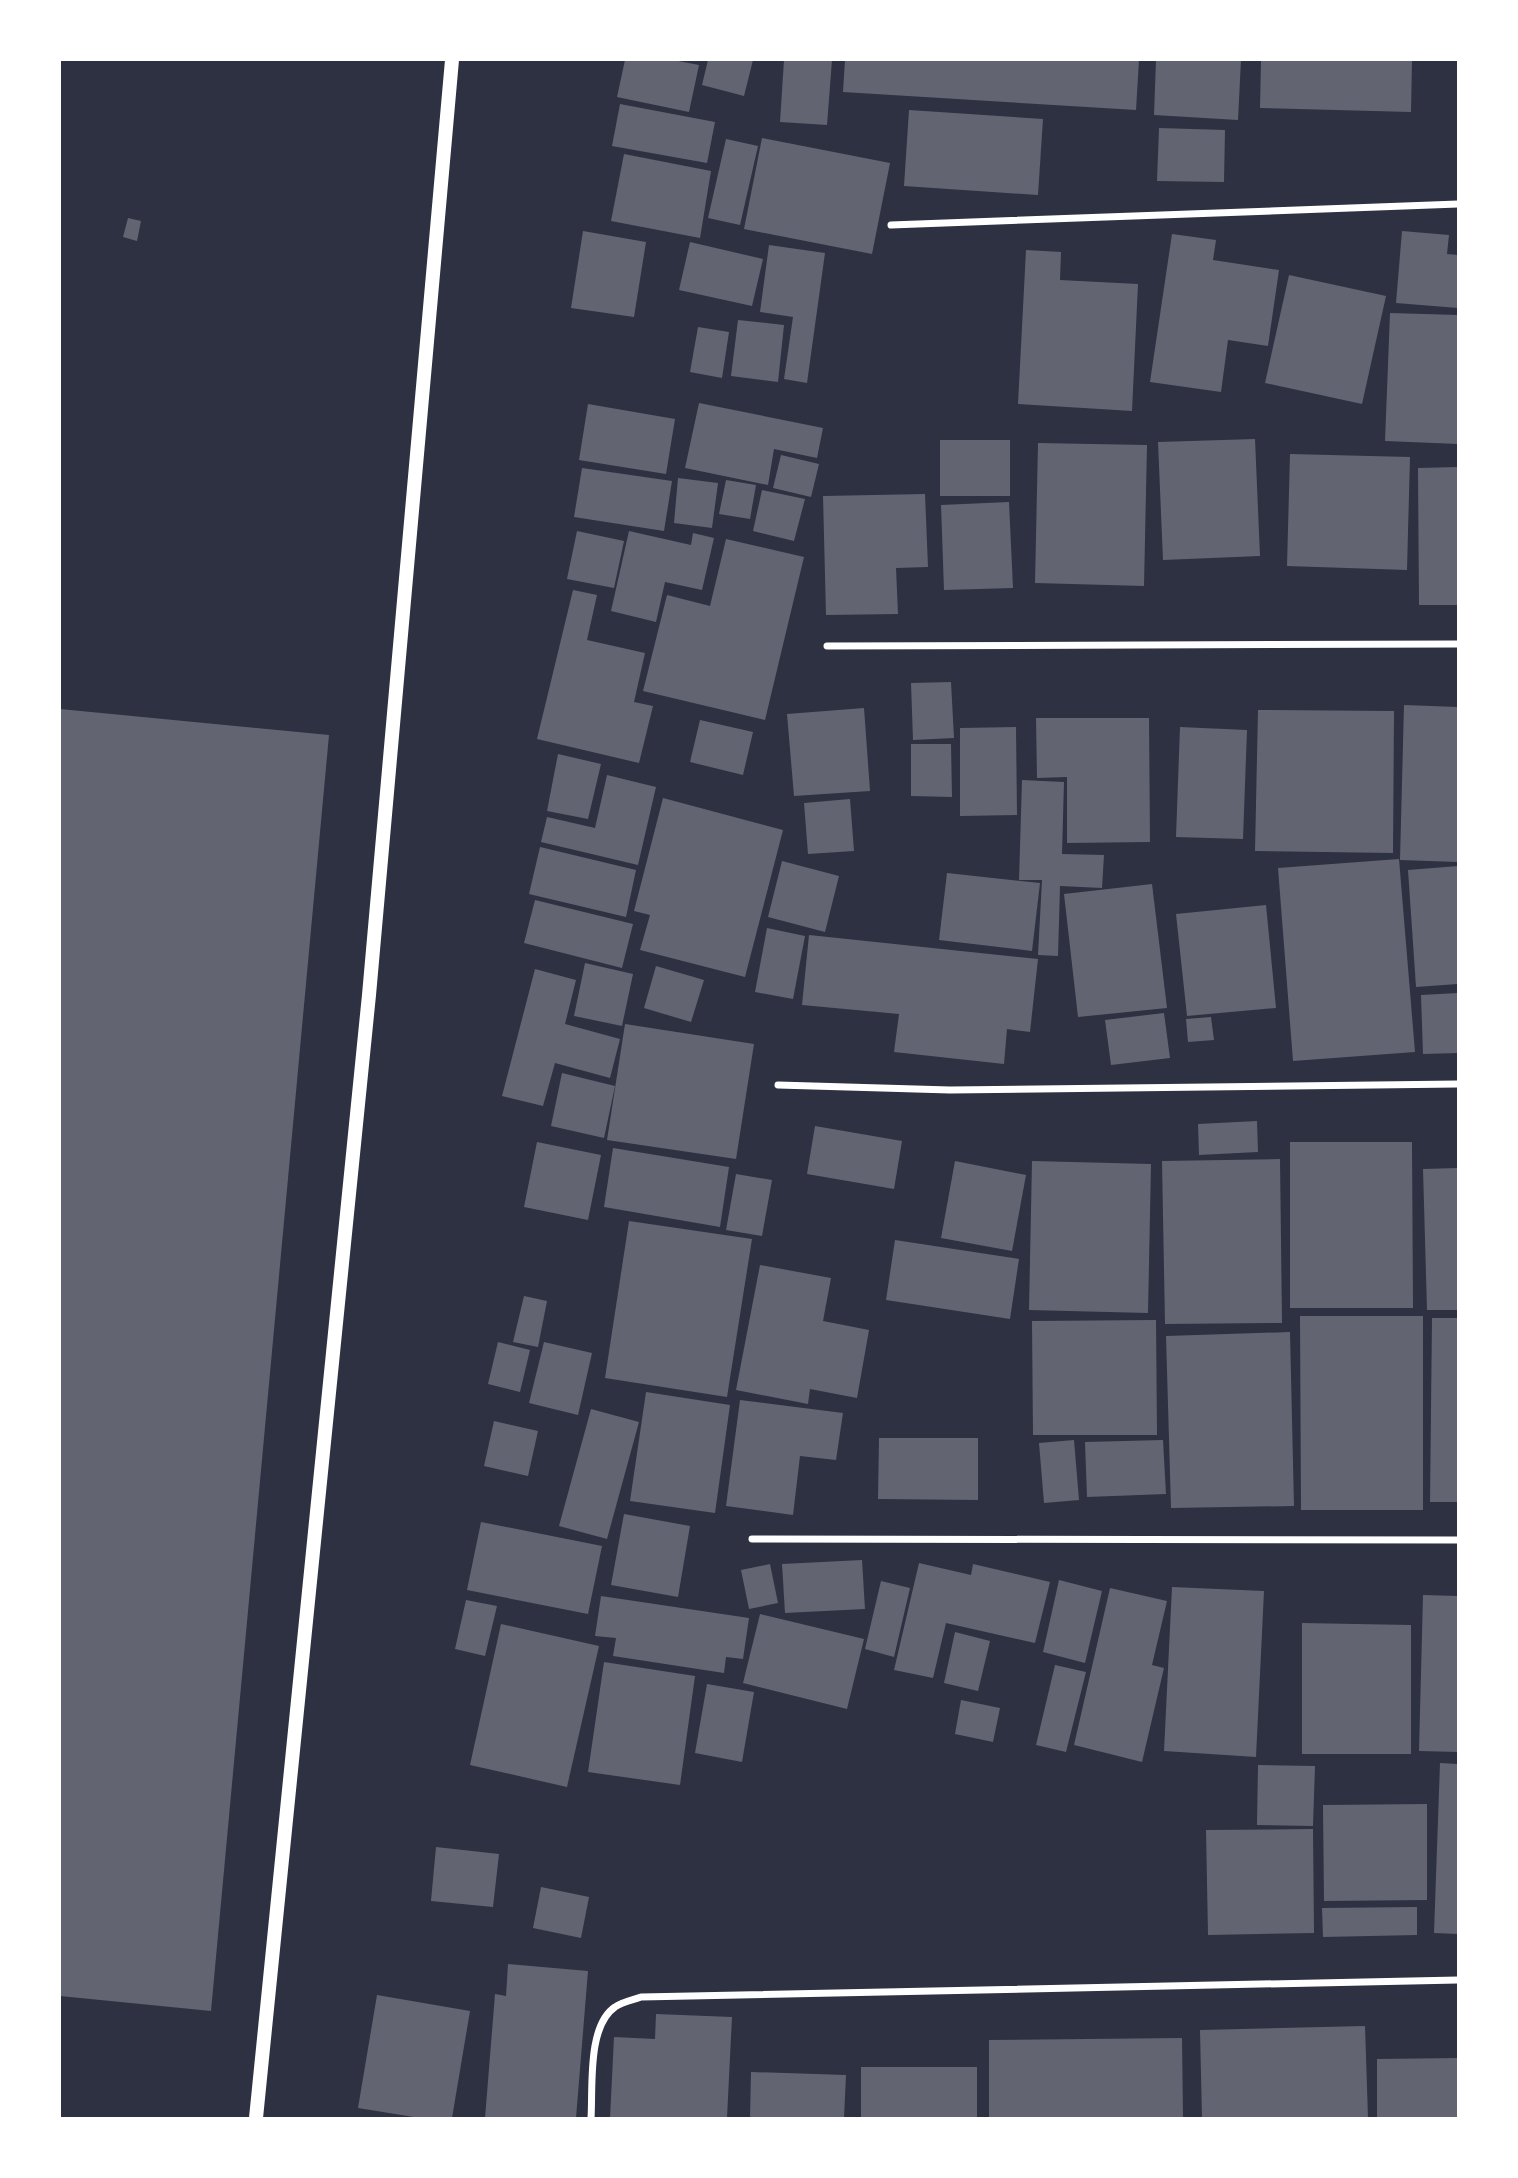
<svg xmlns="http://www.w3.org/2000/svg" width="1518" height="2178" viewBox="0 0 1518 2178" font-family="'Varela Round',sans-serif">
<style>
.building{fill:#626471}
.lines{fill:none;stroke-linecap:round;stroke-linejoin:round}
.minor{stroke:#fff;stroke-width:7}
.secondary{stroke:#fff;stroke-width:14}
</style>
<rect width="100%" height="100%" fill="#2d3142"/>
<g class="building">
<polygon points="625,60 673,60 699,65 689,112 617,97"/>
<polygon points="708,60 753,60 744,96 702,85"/>
<polygon points="784,60 832,60 827,125 780,122"/>
<polygon points="845,60 1139,60 1136,110 843,92"/>
<polygon points="1156,60 1241,60 1238,120 1154,115"/>
<polygon points="1261,60 1412,60 1411,112 1260,108"/>
<polygon points="620,104 715,122 707,163 612,146"/>
<polygon points="909,110 1043,119 1038,195 904,186"/>
<polygon points="1159,128 1225,130 1224,182 1157,181"/>
<polygon points="762,138 890,163 872,254 744,229"/>
<polygon points="726,139 758,146 740,225 708,218"/>
<polygon points="624,154 711,171 700,238 611,221"/>
<polygon points="128,218 141,221 137,241 123,237"/>
<polygon points="583,231 646,242 634,317 571,308"/>
<polygon points="1402,231 1449,235 1447,254 1458,255 1458,308 1396,303"/>
<polygon points="1172,234 1216,240 1213,260 1279,270 1268,346 1228,340 1221,392 1150,382"/>
<polygon points="690,242 763,259 752,306 679,290"/>
<polygon points="769,245 825,253 807,383 784,379 793,317 760,312"/>
<polygon points="1026,250 1061,252 1060,280 1138,284 1132,411 1018,404"/>
<polygon points="1289,275 1386,296 1362,404 1265,383"/>
<polygon points="1390,313 1458,315 1458,444 1385,441"/>
<polygon points="738,320 784,325 778,382 731,376"/>
<polygon points="698,327 729,332 722,378 690,372"/>
<polygon points="699,403 823,428 817,458 774,449 768,485 685,468"/>
<polygon points="588,404 675,419 666,474 579,460"/>
<polygon points="1255,439 1260,556 1163,560 1158,442"/>
<rect x="940" y="440" width="70" height="56"/>
<polygon points="1038,443 1147,445 1144,586 1035,583"/>
<polygon points="1290,454 1410,457 1407,570 1287,566"/>
<polygon points="781,455 819,464 811,497 773,488"/>
<polygon points="1458,467 1458,605 1419,605 1418,468"/>
<polygon points="582,468 672,481 664,531 574,517"/>
<polygon points="678,478 718,483 712,528 674,523"/>
<polygon points="726,480 756,485 750,519 719,514"/>
<polygon points="762,490 805,499 794,541 753,531"/>
<polygon points="925,494 928,567 896,568 898,614 826,615 823,496"/>
<polygon points="1009,502 1013,588 944,590 941,505"/>
<polygon points="577,531 624,541 614,588 567,579"/>
<polygon points="629,531 691,545 693,533 714,538 702,590 665,582 656,622 611,611"/>
<polygon points="726,539 804,557 765,720 643,691 667,595 710,606"/>
<polygon points="573,590 597,595 587,640 645,653 634,702 653,706 639,763 537,739"/>
<polygon points="951,682 954,738 913,740 911,683"/>
<polygon points="1404,705 1458,707 1458,862 1400,860"/>
<polygon points="864,708 870,791 794,796 787,714"/>
<polygon points="60,709 329,735 211,2011 60,1996"/>
<polygon points="1258,710 1394,711 1393,853 1255,851"/>
<polygon points="1036,718 1149,718 1150,842 1067,843 1067,777 1037,778"/>
<polygon points="700,720 753,732 743,775 690,762"/>
<polygon points="1016,727 1017,815 960,816 960,728"/>
<polygon points="1180,727 1247,730 1243,839 1176,837"/>
<polygon points="911,744 951,744 952,797 911,796"/>
<polygon points="558,754 601,764 588,819 547,811"/>
<polygon points="607,775 656,787 638,865 541,842 547,817 595,828"/>
<polygon points="1022,780 1064,782 1062,854 1104,855 1102,888 1060,886 1058,956 1038,955 1042,880 1019,880"/>
<polygon points="663,798 783,830 745,977 640,950 650,915 634,911"/>
<polygon points="850,799 854,851 808,854 804,803"/>
<polygon points="540,847 636,870 626,917 529,894"/>
<polygon points="1399,859 1415,1052 1293,1061 1278,868"/>
<polygon points="782,861 839,876 825,932 768,917"/>
<polygon points="1458,866 1458,984 1416,987 1408,870"/>
<polygon points="947,873 1040,883 1032,951 939,940"/>
<polygon points="1152,884 1167,1008 1078,1017 1064,894"/>
<polygon points="535,900 633,924 622,968 524,943"/>
<polygon points="1266,905 1276,1008 1187,1016 1176,914"/>
<polygon points="767,928 805,936 793,999 755,992"/>
<polygon points="809,935 1038,959 1030,1032 1007,1029 1004,1064 894,1052 899,1014 802,1005"/>
<polygon points="585,963 633,974 622,1026 574,1016"/>
<polygon points="656,966 704,980 691,1022 644,1008"/>
<polygon points="535,969 576,980 565,1024 620,1039 610,1078 555,1063 543,1106 502,1096"/>
<polygon points="1458,993 1458,1053 1423,1054 1421,995"/>
<polygon points="1164,1013 1170,1058 1111,1065 1105,1020"/>
<polygon points="1211,1017 1214,1040 1188,1042 1186,1019"/>
<polygon points="625,1024 754,1044 736,1159 607,1140"/>
<polygon points="562,1073 615,1086 604,1138 551,1126"/>
<polygon points="1257,1121 1258,1152 1199,1155 1198,1124"/>
<polygon points="815,1126 902,1141 894,1189 807,1174"/>
<polygon points="537,1142 601,1155 588,1220 524,1207"/>
<polygon points="1290,1142 1412,1142 1413,1308 1290,1308"/>
<polygon points="613,1148 729,1167 720,1227 604,1207"/>
<polygon points="1280,1159 1282,1323 1165,1324 1162,1161"/>
<polygon points="955,1161 1026,1175 1012,1251 941,1238"/>
<polygon points="1032,1161 1151,1164 1148,1313 1029,1310"/>
<polygon points="1458,1168 1458,1310 1427,1310 1423,1169"/>
<polygon points="736,1174 772,1180 762,1236 726,1230"/>
<polygon points="629,1221 752,1239 727,1397 605,1378"/>
<polygon points="895,1240 1019,1259 1010,1319 886,1300"/>
<polygon points="760,1265 831,1278 823,1321 869,1330 857,1398 810,1389 808,1404 736,1390"/>
<polygon points="524,1296 547,1301 538,1347 513,1342"/>
<polygon points="1300,1316 1423,1316 1423,1510 1301,1510"/>
<polygon points="1432,1318 1458,1318 1458,1502 1430,1502"/>
<polygon points="1156,1320 1157,1435 1033,1435 1032,1321"/>
<polygon points="1290,1332 1294,1506 1171,1508 1166,1336"/>
<polygon points="498,1342 530,1350 520,1392 488,1384"/>
<polygon points="544,1342 592,1353 578,1415 529,1403"/>
<polygon points="646,1392 730,1405 715,1513 630,1501"/>
<polygon points="740,1400 843,1413 836,1460 800,1456 793,1515 726,1506"/>
<polygon points="591,1409 639,1422 607,1539 559,1526"/>
<polygon points="494,1421 538,1431 528,1476 484,1466"/>
<polygon points="879,1438 978,1438 978,1500 878,1499"/>
<polygon points="1074,1440 1079,1500 1044,1503 1039,1443"/>
<polygon points="1163,1440 1166,1494 1087,1497 1085,1442"/>
<polygon points="624,1514 690,1526 678,1597 611,1585"/>
<polygon points="481,1522 602,1546 588,1614 467,1590"/>
<polygon points="862,1560 865,1609 785,1613 782,1564"/>
<polygon points="919,1563 971,1575 973,1564 1050,1582 1035,1643 946,1623 933,1678 894,1670"/>
<polygon points="770,1564 778,1603 749,1609 741,1570"/>
<polygon points="1059,1580 1102,1591 1085,1663 1043,1652"/>
<polygon points="881,1581 910,1588 894,1657 865,1649"/>
<polygon points="1172,1587 1264,1591 1256,1757 1164,1751"/>
<polygon points="1110,1588 1167,1601 1152,1665 1164,1668 1142,1762 1074,1745"/>
<polygon points="1423,1595 1458,1596 1458,1752 1419,1751"/>
<polygon points="601,1596 749,1618 743,1659 726,1657 724,1673 613,1656 616,1638 595,1636"/>
<polygon points="466,1600 497,1606 485,1656 455,1649"/>
<polygon points="760,1614 864,1639 847,1709 743,1683"/>
<polygon points="1302,1623 1411,1625 1411,1754 1302,1754"/>
<polygon points="501,1624 599,1646 567,1787 470,1765"/>
<polygon points="955,1632 990,1641 978,1691 944,1683"/>
<polygon points="604,1662 695,1676 680,1785 588,1772"/>
<polygon points="1055,1665 1086,1672 1066,1752 1036,1745"/>
<polygon points="707,1684 754,1692 742,1762 695,1753"/>
<polygon points="961,1700 1000,1708 993,1742 955,1734"/>
<polygon points="1440,1763 1458,1764 1458,1934 1434,1933"/>
<polygon points="1258,1765 1315,1766 1313,1826 1257,1825"/>
<polygon points="1427,1804 1427,1900 1324,1901 1323,1805"/>
<polygon points="1313,1829 1314,1933 1208,1935 1206,1830"/>
<polygon points="436,1847 499,1854 493,1907 431,1901"/>
<polygon points="541,1887 589,1897 581,1938 533,1928"/>
<polygon points="1417,1907 1417,1935 1323,1937 1322,1908"/>
<polygon points="508,1964 588,1971 576,2118 485,2118 495,1994 506,1996"/>
<polygon points="377,1995 470,2011 452,2118 420,2118 358,2108"/>
<polygon points="656,2014 732,2017 727,2118 610,2118 614,2037 655,2039"/>
<polygon points="1365,2026 1368,2118 1202,2118 1200,2030"/>
<polygon points="1182,2038 1183,2118 989,2118 989,2040"/>
<polygon points="1458,2058 1458,2118 1377,2118 1377,2059"/>
<rect x="861" y="2067" width="116" height="51"/>
<polygon points="751,2072 846,2075 844,2118 750,2118"/>
</g>
<g class="lines">
<g class="minor">
<polyline points="891,225 1458,204"/>
<polyline points="827,646 1458,644"/>
<polyline points="778,1085 950,1090 1458,1084"/>
<polyline points="752,1539 1458,1540"/>
<path d="M591,2118C593,2088 587,2026 615,2007C622,2002 633,2000 641,1997L1458,1980"/>
</g>
<polyline class="secondary" points="256,2118 369,995 452,60"/>
</g>
<rect width="1518" height="2178" fill="none" stroke="#ffffff" stroke-width="122"/>
</svg>
